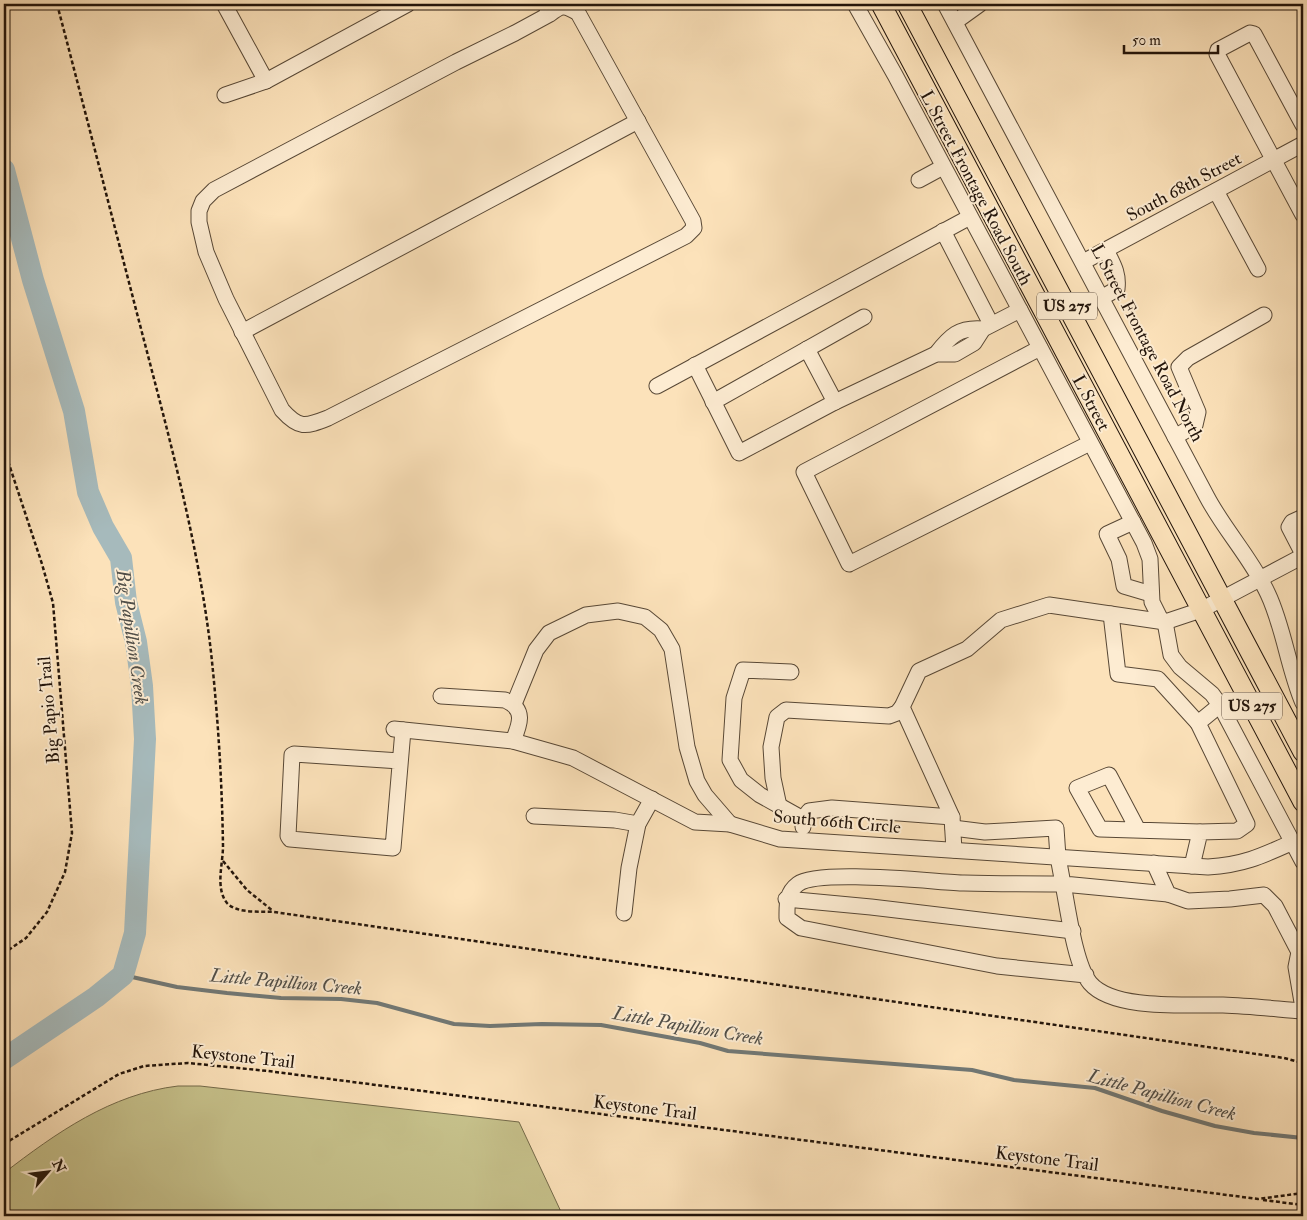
<svg xmlns="http://www.w3.org/2000/svg" width="1307" height="1220" viewBox="0 0 1307 1220" font-family="'IM FELL Double Pica',serif">
<style>
.green{fill:#c6c18b;stroke:#746a4a}
.lines{fill:none;stroke-linecap:round;stroke-linejoin:round}
.stream{stroke:#717875;stroke-width:4}
.river{stroke:#a6babc;stroke-width:22}
.minor-casing{stroke:#584836;stroke-width:17}
.major-casing{stroke:#22140a;stroke-width:21}
.path{stroke:#22140a;stroke-width:2.5;stroke-dasharray:4 2.5;stroke-linecap:butt}
.minor{stroke:#fdecd2;stroke-width:15}
.major{stroke:#fce2ba;stroke-width:19}
.labels{text-anchor:middle;dominant-baseline:central;stroke-width:4;stroke-linejoin:round;paint-order:stroke}
.shield{fill:#fdecd2;stroke:#645546;stroke-width:1}
.shield-label{font-size:16px;font-weight:bold;fill:#22140a}
.street-label{font-size:18px;fill:#22140a;stroke:#fdecd2}
.water-label{font-size:19px;font-style:italic;fill:#504e48;stroke:#fdecd2}
</style>
<rect width="100%" height="100%" fill="#fce2ba"/>
<filter id="stains"><feTurbulence type="fractalNoise" baseFrequency=".004" numOctaves="4"/><feColorMatrix values="0 0 0 0 .2 0 0 0 0 .09 0 0 0 0 .02 0 0 0 .5 -.17"/></filter>
<radialGradient id="worn" r=".72"><stop offset=".6" stop-color="#630" stop-opacity="0"/><stop offset="1" stop-color="#630" stop-opacity=".3"/></radialGradient>
<path class="green" d="M178,1086H200L519,1122L563,1216H4V1173C56,1133 111,1094 178,1086Z"/>
<g class="lines">
<polyline class="stream" points="123,975 177,987 227,993 281,998 341,999 377,1003 454,1024 490,1026 542,1024 601,1025 700,1043 728,1051 972,1070 1014,1080 1095,1088 1162,1111 1215,1126 1254,1133 1303,1138"/>
<polyline class="river" points="4,170 33,280 74,411 88,492 103,527 121,558 126,602 136,642 142,686 145,739 135,933 123,975 96,997 4,1059"/>
<defs>
<g id="minor">
<polyline points="224,4 266,81"/>
<polyline points="855,4 895,75 1144,543 1150,559 1152,602 1160,618 1165,622 1171,655 1180,667 1212,694 1220,705 1303,862"/>
<path d="M945,4L1207,497C1225,531 1252,559 1268,594C1284,628 1288,668 1303,703"/>
<path d="M546,6L550,14C562,5 564,5 578,13L693,221L694,228L686,236L328,418C305,427 299,429 282,410L226,299L206,252L199,222V211L203,201L214,190L456,62L515,33L550,14"/>
<polyline points="955,22 980,4"/>
<polyline points="225,95 266,81 408,4"/>
<polyline points="1303,125 1254,34 1250,33 1218,50 1217,54 1303,215"/>
<polyline points="919,180 943,167"/>
<polyline points="1216,191 1258,269"/>
<polyline points="943,231 991,324"/>
<polyline points="1083,262 1303,144"/>
<path d="M1101,298L1117,289C1119,273 1113,264 1106,250"/>
<polyline points="242,332 638,121"/>
<polyline points="1040,348 804,472 849,564 1090,443"/>
<polyline points="807,349 835,402"/>
<path d="M936,354C950,336 959,327 983,329"/>
<polyline points="695,365 739,453 835,402 936,354 955,354 974,343 983,329 1020,310"/>
<polyline points="657,386 970,217"/>
<polyline points="713,402 864,317"/>
<polyline points="1175,437 1195,425 1198,412 1179,367 1188,358 1264,315"/>
<polyline points="1303,517 1292,522 1289,527 1303,554"/>
<polyline points="1133,522 1107,534 1119,559 1124,586 1151,594"/>
<polyline points="1111,614 1118,674 1158,679 1198,723"/>
<polyline points="791,672 743,670 734,698 730,760 741,780 760,795 803,819"/>
<path d="M441,696L505,700C526,709 520,724 513,741"/>
<polyline points="514,704 536,650 549,633 586,615 618,611 645,617 661,630 672,649 687,747 697,781 705,795 730,824"/>
<path d="M394,729L513,741L573,758L695,822L730,824L780,839L1208,867C1243,865 1262,856 1293,842"/>
<polyline points="400,761 294,754 292,755 288,836 290,839 393,848 403,730"/>
<polyline points="779,806 773,778 771,747 777,717 786,710 889,716 897,713 902,707"/>
<polyline points="534,816 615,820 638,824"/>
<polyline points="803,827 803,819 809,811 832,808 952,817"/>
<polyline points="953,828 985,832 1056,828 1058,857 1063,884 1168,894"/>
<polyline points="1138,830 1109,775 1077,788 1100,829 1200,832"/>
<polyline points="954,850 952,817 902,707 919,671 967,649 1001,620 1049,605 1165,622 1201,610 1303,556"/>
<polyline points="1154,863 1168,894 1188,901 1230,899 1264,895 1275,906 1299,952 1303,951"/>
<polyline points="1192,866 1200,832 1237,831 1247,824 1198,723 1220,705"/>
<polyline points="786,899 871,907 1073,931"/>
<polyline points="624,913 629,868 638,824 652,799"/>
<polyline points="1299,952 1296,967 1303,1008"/>
<path d="M1086,975L997,966L801,928L787,918C787,904 786,893 798,884C818,869 935,882 964,883C997,884 1030,884 1063,884C1068,909 1075,965 1090,983C1114,1011 1189,1004 1223,1005C1250,1006 1277,1009 1303,1011"/>
</g>
<g id="major">
<polyline points="881,4 1303,802"/>
<polyline points="907,4 1303,752"/>
</g>
</defs>
<use href="#minor" class="minor-casing"/>
<use href="#major" class="major-casing"/>
<g class="path">
<path d="M57,4C87,118 116,233 146,348C172,448 199,549 211,652C218,717 222,781 223,846C223,864 215,888 227,903C237,914 261,911 274,912L1284,1058L1303,1063"/>
<polyline points="4,449 42,564 53,603 72,833 65,872 47,912 26,938 4,953"/>
<polyline points="223,861 247,890 273,911"/>
<polyline points="4,1144 119,1074 144,1066 188,1063 268,1071 1258,1199 1303,1193"/>
<polyline points="1263,1200 1303,1205"/>
</g>
<use href="#minor" class="minor"/>
<use href="#major" class="major"/>
</g>
<g class="labels">
<g class="shield">
<rect x="1037" y="292.5" width="60" height="27" rx="4"/>
<rect x="1222" y="692.5" width="60" height="27" rx="4"/>
</g>
<g class="shield-label">
<text x="1067" y="306">US 275</text>
<text x="1252" y="706">US 275</text>
</g>
<g class="street-label">
<text transform="translate(1184 187) rotate(-28)">South 68th Street</text>
<text transform="translate(976 188) rotate(62)">L Street Frontage Road South</text>
<text transform="translate(1147 343) rotate(62)">L Street Frontage Road North</text>
<text transform="translate(1091 403) rotate(62)">L Street</text>
<text transform="translate(49 710) rotate(-95)">Big Papio Trail</text>
<text transform="translate(837 822) rotate(5)">South 66th Circle</text>
<text transform="translate(243 1057) rotate(6)">Keystone Trail</text>
<text transform="translate(645 1108) rotate(7)">Keystone Trail</text>
<text transform="translate(1047 1159) rotate(7)">Keystone Trail</text>
</g>
<g class="water-label">
<text transform="translate(132 637) rotate(82)">Big Papillion Creek</text>
<text transform="translate(286 982) rotate(5)">Little Papillion Creek</text>
<text transform="translate(688 1026) rotate(10)">Little Papillion Creek</text>
<text transform="translate(1162 1095) rotate(15)">Little Papillion Creek</text>
</g>
</g>
<rect width="1307" height="1220" fill="none" stroke="#fce2ba" stroke-width="20"/>
<rect x="5" y="5" width="1297" height="1210" fill="none" stroke="#22140a" stroke-width="2.5"/>
<rect x="10" y="10" width="1287" height="1200" fill="none" stroke="#22140a"/>
<g transform="translate(48 1172) rotate(62)" stroke="#fdecd2" stroke-width="4" paint-order="stroke">
<path d="M0-4L9 19L0 12L-9 19Z" fill="#22140a"/>
<text y="-8" font-size="14" font-weight="bold" text-anchor="middle" fill="#22140a">N</text>
</g>
<path d="M1124 45v8h94v-8" fill="none" stroke="#22140a" stroke-width="2.5"/>
<text x="1132" y="45" font-size="15" fill="#22140a" stroke="#fdecd2" stroke-width="4" paint-order="stroke">50 m</text>
<rect width="100%" height="100%" filter="url(#stains)"/>
<rect width="100%" height="100%" fill="url(#worn)"/>
</svg>
